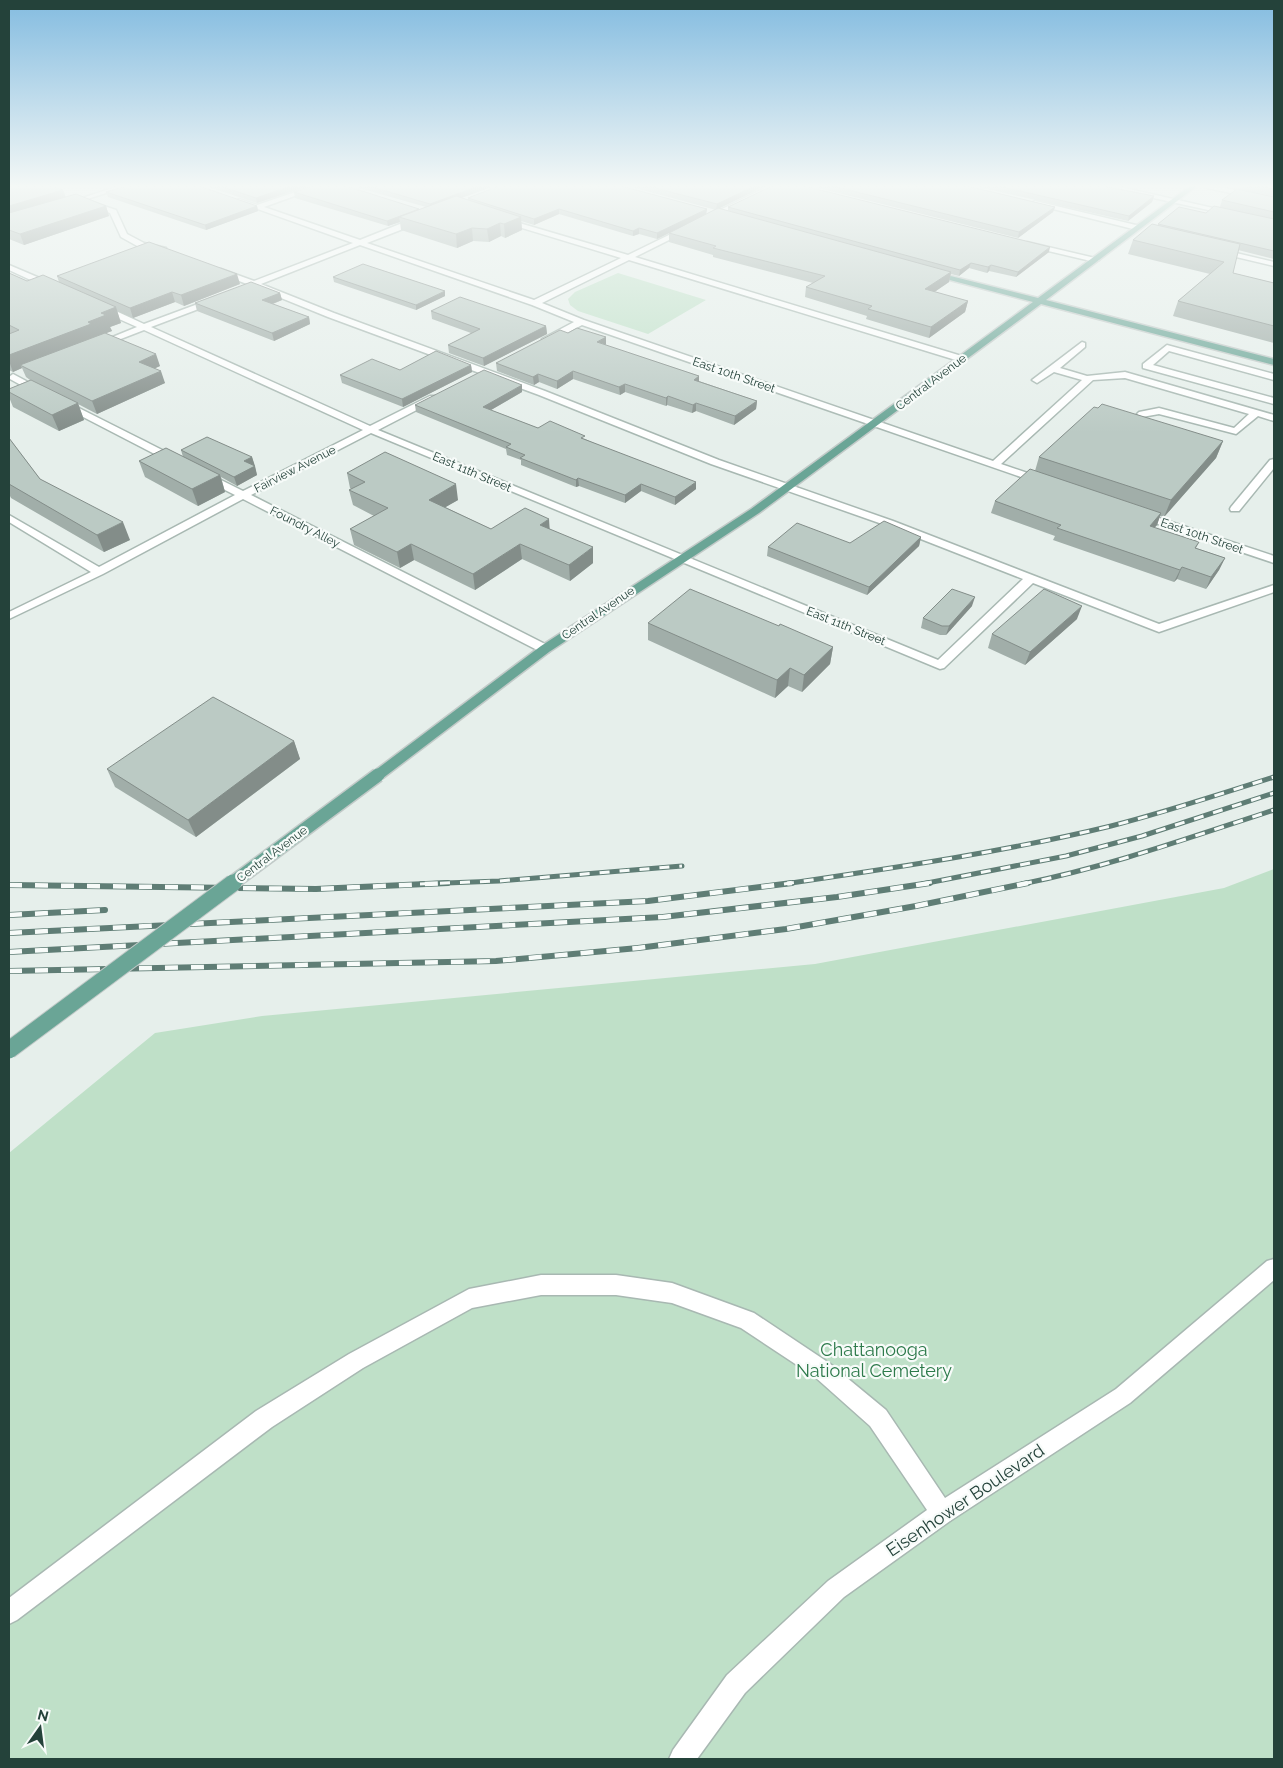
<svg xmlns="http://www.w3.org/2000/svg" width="1283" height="1768" viewBox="0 0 1283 1768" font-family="Raleway,sans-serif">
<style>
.green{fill:#bfe0c8}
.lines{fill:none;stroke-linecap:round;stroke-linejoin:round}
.minor-casing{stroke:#a8b8b2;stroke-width:3}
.major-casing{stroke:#c2cac8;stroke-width:3}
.minor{fill:#fff;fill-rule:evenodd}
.major{fill:#6aa596;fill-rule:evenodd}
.rail-far1-casing{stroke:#5f7d75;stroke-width:5}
.rail-casing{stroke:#5f7d75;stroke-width:6}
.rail-far1{stroke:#f7fbf9;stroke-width:3;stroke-dasharray:10;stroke-linecap:butt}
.rail{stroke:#f7fbf9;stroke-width:4.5;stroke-dasharray:13;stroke-linecap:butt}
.major-bridge-far1-casing{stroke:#c2cac8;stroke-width:16;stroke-linecap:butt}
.major-bridge-casing{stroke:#c2cac8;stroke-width:19;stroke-linecap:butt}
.major-bridge-far1{stroke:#6aa596;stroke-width:13}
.major-bridge{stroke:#6aa596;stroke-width:17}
.wall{fill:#a1aea9}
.shaded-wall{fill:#838d89}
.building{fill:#bbcac4;stroke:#838d89}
.labels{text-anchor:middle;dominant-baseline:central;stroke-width:4.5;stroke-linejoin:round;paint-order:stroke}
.far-street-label{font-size:12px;fill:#24423a;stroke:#f7fbf9}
.near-park-label{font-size:18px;fill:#2d7a4b;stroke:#f7fbf9}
.near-street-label{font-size:18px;fill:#24423a;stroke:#f7fbf9}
</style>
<rect width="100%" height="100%" fill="#e6efeb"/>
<g class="green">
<polygon points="618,273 706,300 648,334 578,311 570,305 568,299 575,292"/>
<polygon points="1274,869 1274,1759 9,1759 9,1153 155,1033 262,1016 815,964 1224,888"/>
</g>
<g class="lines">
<defs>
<g id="minor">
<polygon points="119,186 128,186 81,201 76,200"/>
<polygon points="313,186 322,186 264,207 360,240 415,218 421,218 421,222 367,243 534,300 621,258 499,221 499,217 628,255 769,186 777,186 635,257 965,357 965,361 959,361 629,260 542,303 584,320 993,461 1082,380 1054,372 1037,383 1032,380 1082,342 1085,343 1085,347 1060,368 1087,376 1125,372 1274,415 1274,421 1258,416 1236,434 1159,414 1142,417 1137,414 1139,412 1159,408 1234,428 1249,414 1125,378 1093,380 1001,464 1045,479 1046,481 1045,483 1041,484 582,325 548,343 542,343 542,339 574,322 532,305 360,245 261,284 334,313 545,391 719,460 893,521 1159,624 1274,585 1274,592 1159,632 1033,583 944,668 940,669 371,433 251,495 549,646 551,649 549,652 541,652 243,499 103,574 9,619 9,612 91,572 9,522 9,515 99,567 235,495 201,478 201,474 209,474 243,491 363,430 144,330 100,347 93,345 137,327 99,310 99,306 105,306 144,324 214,298 218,300 217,302 151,327 370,426 430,396 436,396 436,400 378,430 938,660 1023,579 885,525 711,464 539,395 328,317 254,287 246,288 247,284 218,273 218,269 221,269 254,281 353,243 235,201 239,199 257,205"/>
<polygon points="1105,186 1116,186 1235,213 1231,215 1108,188"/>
<polygon points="1204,186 1215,186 1274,198 1274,202 1207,188"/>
<polygon points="1035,201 1140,226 1141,228 1137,230 1033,204 1033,202"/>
<polygon points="88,202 92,202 116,210 127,234 144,243 166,248 162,250 139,247 121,237 110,213 88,204"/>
<polygon points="1027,242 1095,258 1099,260 1095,262 1027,246"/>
<polygon points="1215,248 1274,262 1274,266 1215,252"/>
<polygon points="9,265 56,285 57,287 50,289 9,270"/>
<polygon points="1167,345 1274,374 1274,380 1169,351 1153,365 1274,398 1274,404 1143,368 1143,364"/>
<polygon points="13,374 43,390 45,392 40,395 37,394 10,379 9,377"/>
<polygon points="63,400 180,459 181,461 180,463 172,463 60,405 58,403"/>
<polygon points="1274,459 1274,468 1239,511 1231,511 1230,509 1231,507 1270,460"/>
<polygon points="1138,511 1274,556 1274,563 1134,516 1133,514"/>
<polygon points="1274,1259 1274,1280 1130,1403 950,1521 844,1597 745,1693 697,1759 669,1759 673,1750 727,1675 828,1581 927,1510 870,1426 815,1377 741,1328 672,1303 616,1295 541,1295 472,1308 363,1368 272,1427 17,1620 9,1624 9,1598 256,1411 349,1354 469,1289 541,1275 616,1275 672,1283 754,1313 829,1363 886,1410 945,1498 1116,1389 1267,1261"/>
</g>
<polygon id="major" points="1190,186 1197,186 1046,300 1274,359 1274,365 1041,304 759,513 549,652 383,778 373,778 371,775 373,772 541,646 751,509 1033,302 927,274 927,270 1038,298"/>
</defs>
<use href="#minor" class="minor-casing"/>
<use href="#major" class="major-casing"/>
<use href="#minor" class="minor"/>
<use href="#major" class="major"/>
<defs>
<g id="rail-far1">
<polyline points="420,884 499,881 682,866"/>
<path d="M784,884C893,868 1004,852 1111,826C1166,812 1220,794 1274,777"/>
<polyline points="922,884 1066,856 1142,836 1274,793"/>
<path d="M1022,884C1108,867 1191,837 1274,810"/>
</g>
<g id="rail">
<polyline points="9,885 316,889 448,883"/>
<polyline points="9,915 105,910"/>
<polyline points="9,933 648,901 792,883"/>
<polyline points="9,952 663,917 837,897 930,883"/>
<polyline points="9,971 496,961 638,948 786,929 916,906 1028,883"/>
</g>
</defs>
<use href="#rail-far1" class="rail-far1-casing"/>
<use href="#rail" class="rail-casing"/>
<use href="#rail-far1" class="rail-far1"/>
<use href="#rail" class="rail"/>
<defs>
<polyline id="major-bridge-far1" points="231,884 378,775"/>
<polyline id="major-bridge" points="9,1050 233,883"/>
</defs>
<use href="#major-bridge-far1" class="major-bridge-far1-casing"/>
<use href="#major-bridge" class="major-bridge-casing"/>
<use href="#major-bridge-far1" class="major-bridge-far1"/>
<use href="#major-bridge" class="major-bridge"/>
</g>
<g class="wall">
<polygon points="9,186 106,206 109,216 24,245 9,239"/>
<polygon points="206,186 308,186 257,203"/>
<polygon points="352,186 494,186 461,198 468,200 468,198 707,209 706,214 716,210 628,186 765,186 719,208 728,211 728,207 1049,252 1016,277 989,271 987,273 969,268 959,276 951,274 949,282 934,292 968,301 965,312 929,338 866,319 867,316 805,297 806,287 813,283 713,257 713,255 669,242 669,233 657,239 639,234 633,236 559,214 534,225 521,221 522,230 505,238 501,236 489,242 473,241 457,248 401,230 400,222 388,226 295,198 294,192 419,209 419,210 426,207"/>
<polygon points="810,186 967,186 1055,207 1053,212 1018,238"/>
<polygon points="974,186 1103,186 1154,196 1152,202 1128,221"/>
<polygon points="1244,186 1274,186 1274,196 1242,190"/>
<polygon points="106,192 257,206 258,211 206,230 108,197"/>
<polygon points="1274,197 1274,259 1238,250 1233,273 1274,283 1274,343 1173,316 1178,301 1210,274 1128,254 1133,240 1158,225 1158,224 1206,213 1220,207 1222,200"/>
<polygon points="9,273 27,281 59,282 57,276 240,284 184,306 175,302 133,318 117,311 121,323 110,327 112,331 106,333 160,366 155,368 165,383 97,414 78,404 84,420 59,431 13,407 9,397 9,389 30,380 26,377 22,368 13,372 9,370"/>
<polygon points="333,277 445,296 416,310 334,282"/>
<polygon points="280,293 282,300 273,304 309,317 310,324 274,341 197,311 195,303"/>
<polygon points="431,311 546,326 547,334 484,366 449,353 448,345 471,333 432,319"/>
<polygon points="568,333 699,376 699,381 757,401 756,409 734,425 696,411 692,413 667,405 666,406 625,392 620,395 573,379 557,389 539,382 534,385 497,371 496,363"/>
<polygon points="471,365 472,372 403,407 342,383 340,375"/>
<polygon points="522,392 491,410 538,428 585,439 696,489 675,505 641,491 625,503 579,486 576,487 521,465 521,460 507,455 506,449 416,412 415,405"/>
<polygon points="9,438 40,479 130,540 104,552 11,498 9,494"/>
<polygon points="1223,441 1216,458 1164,517 1160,516 1157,525 1154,528 1199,542 1196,548 1225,558 1219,570 1206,589 1177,579 1174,582 1053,540 1055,536 991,513 995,501 1035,471 1039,457"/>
<polygon points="181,450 252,457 257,475 237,486 221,477 225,492 198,506 145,477 139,461 183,457"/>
<polygon points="347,473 458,500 445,507 491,529 550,529 593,563 570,581 522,559 475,590 414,560 400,568 354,545 350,529 374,516 353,505 349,490 351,489 350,488"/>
<polygon points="921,537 919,546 867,595 767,556 768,547 850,543"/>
<polygon points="972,606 946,635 940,635 921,628 923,618"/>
<polygon points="1077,619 1025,665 988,648 992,634"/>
<polygon points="648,623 779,626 833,647 830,664 802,692 788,686 775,698 648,640"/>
<polygon points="294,741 300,759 196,837 115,787 107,769"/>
</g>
<g class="shaded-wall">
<polygon points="291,186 308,186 257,203 256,198"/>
<polygon points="479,186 494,186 431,209 430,204"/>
<polygon points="755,186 765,186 716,210 717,204"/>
<polygon points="63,190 67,200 9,218 9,206"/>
<polygon points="1154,196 1152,202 1128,221 1129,216"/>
<polygon points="106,206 109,216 24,245 20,234"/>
<polygon points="257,206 258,211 206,230 205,225"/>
<polygon points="1055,207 1053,212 1018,238 1019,232"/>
<polygon points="419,209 419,214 399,217 400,222 388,226 387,221"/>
<polygon points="559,209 559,214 534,225 534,219"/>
<polygon points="707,209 706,215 657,239 657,233"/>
<polygon points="521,217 522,230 505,238 504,224"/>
<polygon points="500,223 501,236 489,242 487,229"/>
<polygon points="472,228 473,241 457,248 456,234"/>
<polygon points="639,228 639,234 633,236 633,231"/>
<polygon points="1050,247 1049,252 1016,277 1018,272"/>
<polygon points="971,263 969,268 959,276 960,270"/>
<polygon points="991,265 989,271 987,273 988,267"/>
<polygon points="951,272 949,282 923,300 925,289"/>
<polygon points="237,274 240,284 184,306 181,295"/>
<polygon points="445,291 445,296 416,310 416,305"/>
<polygon points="172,292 175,302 133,318 130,308"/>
<polygon points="280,293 282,300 264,307 262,300"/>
<polygon points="968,301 965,312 929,338 931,327"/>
<polygon points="116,307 121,323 110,327 112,331 20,365 22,368 13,372 9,361 9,355 88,322 101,313"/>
<polygon points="309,317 310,324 274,341 272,333"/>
<polygon points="546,326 547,334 484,366 483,358"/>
<polygon points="606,337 606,345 597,342"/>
<polygon points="156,354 160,366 143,374 139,362"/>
<polygon points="471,365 472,372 403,407 402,399"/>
<polygon points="161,371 165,383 97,414 92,401"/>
<polygon points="573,371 573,379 557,389 557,381"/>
<polygon points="538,374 539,382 534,385 533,377"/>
<polygon points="699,376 699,384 694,380"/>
<polygon points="625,384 625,392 620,395 619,387"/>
<polygon points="522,385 522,392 484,414 483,407"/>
<polygon points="668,396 667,405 666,406 666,398"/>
<polygon points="757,401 756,409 734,425 735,416"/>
<polygon points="78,403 84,420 59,431 52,415"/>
<polygon points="696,403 696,411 692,413 693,405"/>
<polygon points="1223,441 1216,458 1164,517 1171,500"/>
<polygon points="252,457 255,466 244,461"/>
<polygon points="255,466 257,475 237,486 234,477"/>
<polygon points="220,475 225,492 198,506 192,489"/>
<polygon points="578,478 579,486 576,487 576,480"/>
<polygon points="696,482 696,489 675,505 675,497"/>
<polygon points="456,484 458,500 432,515 429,500"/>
<polygon points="641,484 641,491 625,503 625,495"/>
<polygon points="1161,513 1157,525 1145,538 1150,526"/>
<polygon points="549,519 550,534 540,525"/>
<polygon points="123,522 130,540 104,552 97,535"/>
<polygon points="921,537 919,546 867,595 869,587"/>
<polygon points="411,544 414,560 400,568 397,552"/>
<polygon points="520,544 522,559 475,590 473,574"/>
<polygon points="593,547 593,563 570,581 569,565"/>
<polygon points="1225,558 1219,570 1206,589 1211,577"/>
<polygon points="1182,567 1177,579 1174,582 1180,570"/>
<polygon points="975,597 972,606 946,635 949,626"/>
<polygon points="1082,606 1077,619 1025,665 1030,652"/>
<polygon points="833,647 830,664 802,692 804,675"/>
<polygon points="790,668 788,686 775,698 777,680"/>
<polygon points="294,741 300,759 196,837 188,820"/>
</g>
<g class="building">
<polygon points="9,186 52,186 63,190 9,206"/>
<polygon points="126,186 199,186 257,206 205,225 106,192"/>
<polygon points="220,186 291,186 256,198"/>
<polygon points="313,186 346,186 419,209 387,221 294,192"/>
<polygon points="369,186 479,186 430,204"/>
<polygon points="499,186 621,186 707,209 657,233 639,228 633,231 559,209 534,219 468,198"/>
<polygon points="647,186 755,186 717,204"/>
<polygon points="772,186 804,186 1050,247 1018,272 991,265 988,267 971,263 960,270 728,207"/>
<polygon points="832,186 967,186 1055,207 1019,232"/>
<polygon points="998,186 1103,186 1154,196 1129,216"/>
<polygon points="1259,186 1274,186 1274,189"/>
<polygon points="1237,189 1274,197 1274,212 1222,200"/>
<polygon points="76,194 106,206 20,234 9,230 9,213"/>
<polygon points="456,196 521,217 504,224 500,223 487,229 472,228 456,234 399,217"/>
<polygon points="1214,206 1274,219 1274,251 1158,224 1179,207 1206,213"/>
<polygon points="718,208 951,272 925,289 968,301 931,327 868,309 872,306 806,287 825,276 713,248 716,246 669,233"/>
<polygon points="1152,224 1240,244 1233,273 1274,283 1274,326 1178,301 1224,262 1133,240"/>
<polygon points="149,242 237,274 181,295 172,292 130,308 57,276"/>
<polygon points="363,264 445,291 416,305 333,277"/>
<polygon points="9,273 27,281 43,275 116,307 101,313 106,315 88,322 91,324 9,355 9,334 19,330 9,325"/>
<polygon points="251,282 280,293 262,300 309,317 272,333 195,303"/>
<polygon points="460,297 546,326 483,358 448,345 480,329 431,311"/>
<polygon points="577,328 606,337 597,342 699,376 694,380 757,401 735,416 696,403 693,405 668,396 666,398 625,384 619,387 573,371 557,381 538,374 533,377 496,363 560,330 568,333"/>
<polygon points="105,333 156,354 139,362 161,371 92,401 20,365"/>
<polygon points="436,351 471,365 402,399 340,375 372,359 400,370"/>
<polygon points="484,370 522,385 483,407 538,428 550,421 585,436 581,438 696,482 675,497 641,484 625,495 578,478 576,480 520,458 525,455 506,447 511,444 415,405"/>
<polygon points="31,380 78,403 52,415 9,392 9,389"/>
<polygon points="1102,404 1223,441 1171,500 1039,457 1094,407 1098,408"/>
<polygon points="207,437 252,457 244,461 255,466 234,477 181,450"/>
<polygon points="9,438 40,479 123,522 97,535 9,484"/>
<polygon points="166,448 220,475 192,489 139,461"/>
<polygon points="385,452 456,484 429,500 491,529 525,508 549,519 540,525 593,547 569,565 520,544 473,574 411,544 397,552 350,529 388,508 349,490 365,482 347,473"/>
<polygon points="1030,469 1161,513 1150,526 1199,542 1195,548 1225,558 1211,577 1182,567 1180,570 1057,528 1061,525 995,501"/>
<polygon points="884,521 921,537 869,587 768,547 797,523 850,543"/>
<polygon points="690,589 779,626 780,624 833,647 804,675 790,668 777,680 648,623"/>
<polygon points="952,589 975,597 949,626 942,626 923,618"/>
<polygon points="1044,589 1082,606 1030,652 992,634"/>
<polygon points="213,697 294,741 188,820 107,769"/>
</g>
<linearGradient id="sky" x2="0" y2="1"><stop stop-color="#84bce0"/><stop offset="0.43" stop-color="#f4f8f6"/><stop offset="1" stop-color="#f4f8f6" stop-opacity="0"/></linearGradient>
<rect width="1283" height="433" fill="url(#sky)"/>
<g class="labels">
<g class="far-street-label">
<text transform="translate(734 375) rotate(19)">East 10th Street</text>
<text transform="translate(931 382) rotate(-37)">Central Avenue</text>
<text transform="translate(295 469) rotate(-27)">Fairview Avenue</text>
<text transform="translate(472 472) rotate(23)">East 11th Street</text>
<text transform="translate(305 527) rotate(27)">Foundry Alley</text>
<text transform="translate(1202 536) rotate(19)">East 10th Street</text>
<text transform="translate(598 613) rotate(-34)">Central Avenue</text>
<text transform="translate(846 626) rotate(22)">East 11th Street</text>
<text transform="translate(272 854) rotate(-37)">Central Avenue</text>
</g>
<g class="near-park-label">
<text x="874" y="1349">Chattanooga<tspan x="874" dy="21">National Cemetery</tspan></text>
</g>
<g class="near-street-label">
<text transform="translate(965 1500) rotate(-34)">Eisenhower Boulevard</text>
</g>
</g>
<rect width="1283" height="1768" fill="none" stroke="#24423a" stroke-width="20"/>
<g transform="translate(40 1728) rotate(14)" stroke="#f7fbf9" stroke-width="4" paint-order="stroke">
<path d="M0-4L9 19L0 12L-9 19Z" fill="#24423a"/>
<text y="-8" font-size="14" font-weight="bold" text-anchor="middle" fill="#24423a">N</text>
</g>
</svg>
